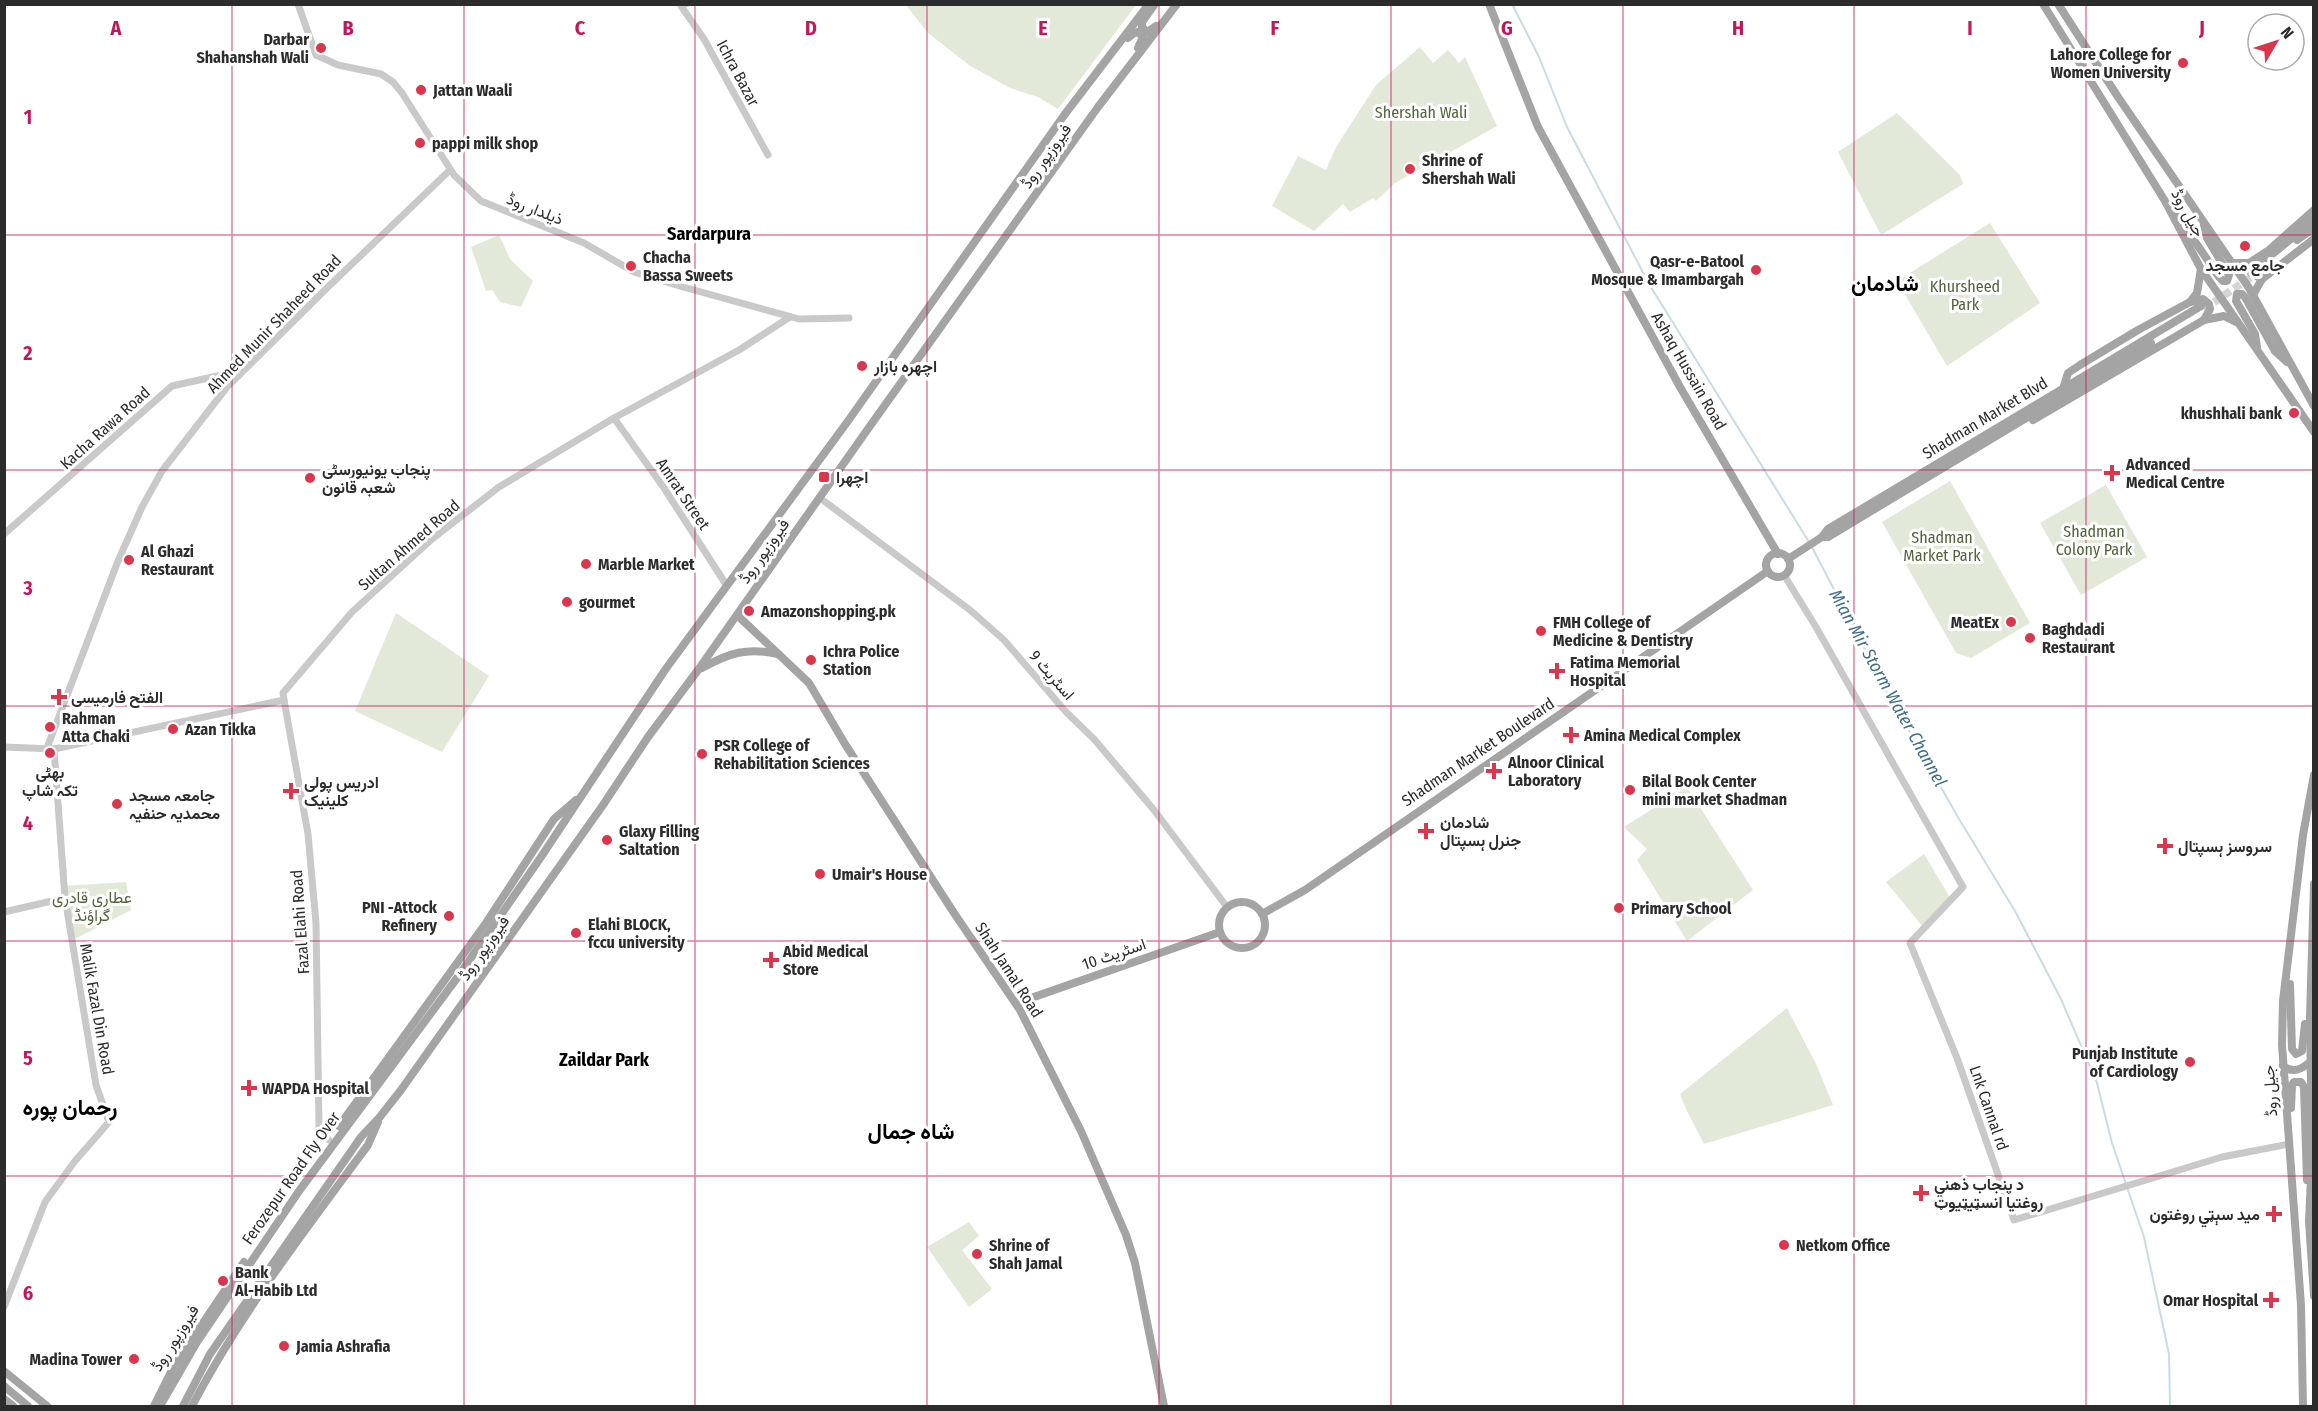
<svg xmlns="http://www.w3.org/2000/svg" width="2318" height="1411" viewBox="0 0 2318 1411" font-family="'Fira Sans Condensed',Vazirmatn,sans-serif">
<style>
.green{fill:#e3e9d9}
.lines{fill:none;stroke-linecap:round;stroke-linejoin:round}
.stream{stroke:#c6dde8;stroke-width:2}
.major-tunnel{stroke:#d5d5d5;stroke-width:8;stroke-dasharray:8 4;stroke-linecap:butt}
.minor{stroke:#c9c9c9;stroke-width:7}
.major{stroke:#a4a4a4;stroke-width:8}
.grid{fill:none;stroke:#c2185b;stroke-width:1.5;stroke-opacity:0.55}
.poi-dot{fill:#da364d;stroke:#fff;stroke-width:2}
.labels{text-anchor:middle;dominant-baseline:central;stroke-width:6;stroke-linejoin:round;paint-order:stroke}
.poi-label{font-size:16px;font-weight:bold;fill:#2c2c2c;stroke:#fff;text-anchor:start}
.street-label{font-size:16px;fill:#2c2c2c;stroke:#fff}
.park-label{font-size:16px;fill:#51643c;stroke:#fff}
.neighbourhood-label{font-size:18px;font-weight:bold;fill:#000;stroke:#fff}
.water-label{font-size:18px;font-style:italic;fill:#3f7088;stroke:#fff}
.district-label{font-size:22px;font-weight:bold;fill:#000;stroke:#fff}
.grid-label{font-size:20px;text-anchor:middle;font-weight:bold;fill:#c2185b;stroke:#fff;stroke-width:6;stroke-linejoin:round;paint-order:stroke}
</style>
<rect width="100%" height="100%" fill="#fff"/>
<g class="green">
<polygon points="906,5 1136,5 1058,109 1038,97 1010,88 969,65 928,33"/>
<polygon points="1420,47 1433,63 1448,50 1459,63 1465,57 1497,126 1395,183 1376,201 1373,198 1350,212 1343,204 1314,231 1272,206 1298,156 1326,170 1336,147 1376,85"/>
<polygon points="1897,113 1960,175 1963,184 1881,235 1838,152"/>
<polygon points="1990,223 2040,303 1947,366 1897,281"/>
<polygon points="499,235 510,259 533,281 521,307 500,302 492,290 486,291 471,247"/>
<polygon points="1950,481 2030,623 1971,658 1956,653 1882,522"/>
<polygon points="2106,485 2147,557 2081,595 2040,523"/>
<polygon points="396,613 489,676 442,752 355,711"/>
<polygon points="1687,787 1753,890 1687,941 1637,860 1647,849 1624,827"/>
<polygon points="1924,854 1952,901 1924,928 1886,882"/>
<polygon points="126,882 131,910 71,941 63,886"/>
<polygon points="1787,1008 1817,1066 1833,1105 1704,1144 1686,1109 1680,1094"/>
<polygon points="969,1222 979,1236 962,1250 992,1289 969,1307 927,1247"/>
</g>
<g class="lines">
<g class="stream">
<polyline points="1512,4 1539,57 1567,127 1649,284 1809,542"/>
<polyline points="1812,547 1887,692 1959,819 2015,911 2061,999 2097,1083 2112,1143 2144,1237 2169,1354 2170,1406"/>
</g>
<polyline class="major-tunnel" points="2204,309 2263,269"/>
<g class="minor">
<polyline points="298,4 316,55 338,65 381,74 393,82 402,93 454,175 481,201 584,243 634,272 683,287 799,319 849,318"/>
<polyline points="686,4 681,6 704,39 768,155"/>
<polyline points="614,418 664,488 727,586"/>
<polyline points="820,498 970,610 1004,640 1066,712 1094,739 1154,810 1227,907"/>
<polyline points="4,534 172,386 222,375 238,376"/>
<polyline points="1784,575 1816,627 1963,887 1910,943 1957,1058 2014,1220 2222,1157 2289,1144"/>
<polyline points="284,700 308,834 316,923 319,1128 329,1140"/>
<polyline points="4,747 54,749 284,700 283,693 352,612 432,539 499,487 614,418 739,350 790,317"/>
<polyline points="47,748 118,561 142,507 162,471 227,387 329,286 450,170"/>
<polyline points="4,912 65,898"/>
<polyline points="4,1307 45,1202 75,1161 109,1122 96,1085 65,898 54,749"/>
</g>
<g class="major">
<polyline points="1155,4 1142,22 1142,27 1147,32 1156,26"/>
<polyline points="1489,4 1538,127 1680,387 1778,554"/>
<polyline points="2043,4 2165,201 2201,269 2314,432"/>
<polyline points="2058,4 2118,97 2249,288 2314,406"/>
<polyline points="1128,38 1134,33 1138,32 1143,37 1138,48"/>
<polyline points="2173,209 2219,277 2223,281 2227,281 2229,275 2207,238 2204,225"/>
<polyline points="2297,240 2314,228"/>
<polyline points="2233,263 2249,263 2269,250 2314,210"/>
<polyline points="2249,263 2251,273 2262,279"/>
<polyline points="2259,265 2314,220"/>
<polyline points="2253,295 2262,279 2314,239"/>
<polyline points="2190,302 2203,299 2209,304 2210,309 2204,320"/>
<polyline points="2257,347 2255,334 2236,301 2237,294 2242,294 2245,297 2275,351 2287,362"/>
<polyline points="2063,389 2068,373 2080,365 2138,330 2190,302 2197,293 2201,269"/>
<polyline points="2033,420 2204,320 2224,316 2236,322"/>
<polyline points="1822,537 1828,537 2151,343"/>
<circle cx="1778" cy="565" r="12"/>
<polyline points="1788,559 1822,537 1828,529 2201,306"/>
<polyline points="737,615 809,683 845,744 954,913 1020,1010 1081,1131 1126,1235 1135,1263 1164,1406"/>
<path d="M702,668C729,653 747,647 778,654"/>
<polyline points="2314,884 2310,1016 2312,1157 2309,1221 2314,1296"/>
<circle cx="1242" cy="925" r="23"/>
<polyline points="1262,914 1305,890 1768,571"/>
<polyline points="2290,984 2292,1049 2296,1054 2302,1051 2305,1024"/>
<polyline points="1017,1003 1220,932"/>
<path d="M2283,1066C2293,1074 2302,1069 2310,1062"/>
<polyline points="2291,1108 2292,1085 2294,1082 2301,1082 2304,1087 2307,1180"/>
<polyline points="339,1126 486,923 554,819 576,800"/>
<polyline points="4,1371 47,1406"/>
<polyline points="4,1386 28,1406"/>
<polyline points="4,1399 13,1406"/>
<polyline points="154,1406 174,1366 244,1262"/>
<polyline points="160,1406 197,1342 299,1191 457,978 541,857 665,670 848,421 1065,114 1149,4"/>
<polyline points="183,1406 210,1354 361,1137 379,1118 401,1090 603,805 648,737 698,670 870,426 1098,107 1177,4"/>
<path d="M192,1406C240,1314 306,1229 368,1145L378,1122"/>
<polyline points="2303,1406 2301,1305 2282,1045 2283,1001 2303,835 2314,775"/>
</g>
</g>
<path class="grid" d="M232,4V1406M464,4V1406M695,4V1406M927,4V1406M1159,4V1406M1391,4V1406M1623,4V1406M1854,4V1406M2086,4V1406M4,235H2314M4,470H2314M4,706H2314M4,941H2314M4,1176H2314"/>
<g class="poi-dot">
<circle cx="321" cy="48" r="6"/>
<circle cx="2183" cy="63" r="6"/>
<circle cx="421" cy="90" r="6"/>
<circle cx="420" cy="143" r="6"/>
<circle cx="1410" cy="169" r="6"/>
<circle cx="2245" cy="246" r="6"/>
<circle cx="631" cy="266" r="6"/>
<circle cx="1756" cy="270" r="6"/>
<circle cx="862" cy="366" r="6"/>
<circle cx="2294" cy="413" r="6"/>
<path d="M2109 464h6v6h6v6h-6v6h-6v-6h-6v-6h6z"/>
<rect x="818" y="471" width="12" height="12" rx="3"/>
<circle cx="310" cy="478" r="6"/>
<circle cx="129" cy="560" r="6"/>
<circle cx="586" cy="564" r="6"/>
<circle cx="567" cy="602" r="6"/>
<circle cx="749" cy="611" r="6"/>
<circle cx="2011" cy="622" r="6"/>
<circle cx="1541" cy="631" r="6"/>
<circle cx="2030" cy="638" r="6"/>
<circle cx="811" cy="660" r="6"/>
<path d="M1554 662h6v6h6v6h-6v6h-6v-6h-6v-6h6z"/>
<path d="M56 688h6v6h6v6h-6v6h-6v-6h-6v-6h6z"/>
<circle cx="50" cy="727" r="6"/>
<circle cx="173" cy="729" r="6"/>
<path d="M1568 726h6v6h6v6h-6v6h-6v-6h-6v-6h6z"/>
<circle cx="50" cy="753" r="6"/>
<circle cx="702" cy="754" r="6"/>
<path d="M1491 762h6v6h6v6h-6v6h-6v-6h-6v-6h6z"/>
<circle cx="1630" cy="790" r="6"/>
<path d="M288 782h6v6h6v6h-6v6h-6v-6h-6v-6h6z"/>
<circle cx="117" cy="804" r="6"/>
<path d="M1423 822h6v6h6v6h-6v6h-6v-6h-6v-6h6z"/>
<circle cx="607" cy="840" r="6"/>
<path d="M2162 837h6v6h6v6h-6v6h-6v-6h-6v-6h6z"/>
<circle cx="820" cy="874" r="6"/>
<circle cx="1619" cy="908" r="6"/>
<circle cx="449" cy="916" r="6"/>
<circle cx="576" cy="933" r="6"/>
<path d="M768 951h6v6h6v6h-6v6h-6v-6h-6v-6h6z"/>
<circle cx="2190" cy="1062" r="6"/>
<path d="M246 1079h6v6h6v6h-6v6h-6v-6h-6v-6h6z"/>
<path d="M1918 1184h6v6h6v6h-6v6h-6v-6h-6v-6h6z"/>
<path d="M2271 1205h6v6h6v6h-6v6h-6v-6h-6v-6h6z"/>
<circle cx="1784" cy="1245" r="6"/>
<circle cx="977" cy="1254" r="6"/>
<circle cx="223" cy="1281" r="6"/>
<path d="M2268 1291h6v6h6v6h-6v6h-6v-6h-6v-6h6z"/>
<circle cx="284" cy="1346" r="6"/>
<circle cx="134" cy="1359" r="6"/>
</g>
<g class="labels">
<g class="poi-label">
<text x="309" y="39" text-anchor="end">Darbar<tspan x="309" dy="18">Shahanshah Wali</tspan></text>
<text x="2171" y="54" text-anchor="end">Lahore College for<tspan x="2171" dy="18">Women University</tspan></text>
<text x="433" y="90">Jattan Waali</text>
<text x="432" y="143">pappi milk shop</text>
<text x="1422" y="160">Shrine of<tspan x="1422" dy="18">Shershah Wali</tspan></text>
<text x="643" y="257">Chacha<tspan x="643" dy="18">Bassa Sweets</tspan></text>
<text x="1744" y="261" text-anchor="end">Qasr-e-Batool<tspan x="1744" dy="18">Mosque &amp; Imambargah</tspan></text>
<text x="2245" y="265" text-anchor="middle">جامع مسجد</text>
<text x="874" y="366">اچھرہ بازار</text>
<text x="2282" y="413" text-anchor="end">khushhali bank</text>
<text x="2126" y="464">Advanced<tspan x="2126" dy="18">Medical Centre</tspan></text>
<text x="322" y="469">پنجاب یونیورسٹی<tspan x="322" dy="18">شعبہ قانون</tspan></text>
<text x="836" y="477">اچھرا</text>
<text x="141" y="551">Al Ghazi<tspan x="141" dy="18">Restaurant</tspan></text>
<text x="598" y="564">Marble Market</text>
<text x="579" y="602">gourmet</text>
<text x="761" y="611">Amazonshopping.pk</text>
<text x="1553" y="622">FMH College of<tspan x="1553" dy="18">Medicine &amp; Dentistry</tspan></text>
<text x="1999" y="622" text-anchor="end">MeatEx</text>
<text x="2042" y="629">Baghdadi<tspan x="2042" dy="18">Restaurant</tspan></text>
<text x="823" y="651">Ichra Police<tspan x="823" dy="18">Station</tspan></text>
<text x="1570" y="662">Fatima Memorial<tspan x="1570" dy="18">Hospital</tspan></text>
<text x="71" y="697">الفتح فارمیسی</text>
<text x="62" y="718">Rahman<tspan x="62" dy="18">Atta Chaki</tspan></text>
<text x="185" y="729">Azan Tikka</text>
<text x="1584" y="735">Amina Medical Complex</text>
<text x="714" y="745">PSR College of<tspan x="714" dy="18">Rehabilitation Sciences</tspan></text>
<text x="1508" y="762">Alnoor Clinical<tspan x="1508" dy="18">Laboratory</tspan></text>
<text x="50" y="772" text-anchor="middle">بھٹی<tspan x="50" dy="18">تکہ شاپ</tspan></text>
<text x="1642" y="781">Bilal Book Center<tspan x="1642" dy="18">mini market Shadman</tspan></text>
<text x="304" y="782">ادریس پولی<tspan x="304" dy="18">کلینیک</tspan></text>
<text x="129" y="795">جامعہ مسجد<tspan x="129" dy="18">محمدیہ حنفیہ</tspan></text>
<text x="1440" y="822">شادمان<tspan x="1440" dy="18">جنرل ہسپتال</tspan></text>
<text x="619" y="831">Glaxy Filling<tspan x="619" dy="18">Saltation</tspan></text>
<text x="2178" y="846">سروسز ہسپتال</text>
<text x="832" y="874">Umair's House</text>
<text x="437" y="907" text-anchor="end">PNI -Attock<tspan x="437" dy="18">Refinery</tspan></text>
<text x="1631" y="908">Primary School</text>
<text x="588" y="924">Elahi BLOCK,<tspan x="588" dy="18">fccu university</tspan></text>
<text x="783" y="951">Abid Medical<tspan x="783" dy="18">Store</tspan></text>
<text x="2178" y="1053" text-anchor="end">Punjab Institute<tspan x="2178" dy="18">of Cardiology</tspan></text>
<text x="262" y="1088">WAPDA Hospital</text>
<text x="1934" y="1184">د پنجاب ذهني<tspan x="1934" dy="18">روغتیا انسټیټیوټ</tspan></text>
<text x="2260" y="1214" text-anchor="end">مید سېټي روغتون</text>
<text x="989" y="1245">Shrine of<tspan x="989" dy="18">Shah Jamal</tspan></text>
<text x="1796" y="1245">Netkom Office</text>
<text x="235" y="1272">Bank<tspan x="235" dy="18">Al-Habib Ltd</tspan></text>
<text x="2258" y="1300" text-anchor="end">Omar Hospital</text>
<text x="296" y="1346">Jamia Ashrafia</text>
<text x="122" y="1359" text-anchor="end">Madina Tower</text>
</g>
<g class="street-label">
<text transform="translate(738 73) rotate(62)">Ichra Bazar</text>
<text transform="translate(1046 156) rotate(-55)">فیروزپور روڈ</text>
<text transform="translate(535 209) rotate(22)">ذیلدار روڈ</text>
<text transform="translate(2188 213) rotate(61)">جیل روڈ</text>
<text transform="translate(274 324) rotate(-46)">Ahmed Munir Shaheed Road</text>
<text transform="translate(1689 371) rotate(60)">Ashaq Hussain Road</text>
<text transform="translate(1985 418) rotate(-31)">Shadman Market Blvd</text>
<text transform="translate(105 428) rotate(-42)">Kacha Rawa Road</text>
<text transform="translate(683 494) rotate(56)">Amrat Street</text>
<text transform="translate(409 545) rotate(-41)">Sultan Ahmed Road</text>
<text transform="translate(764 551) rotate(-55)">فیروزپور روڈ</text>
<text transform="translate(1052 675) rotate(49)">اسٹریٹ 9</text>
<text transform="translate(1478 752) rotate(-34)">Shadman Market Boulevard</text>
<text transform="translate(300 922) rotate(-94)">Fazal Elahi Road</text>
<text transform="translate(484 948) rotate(-55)">فیروزپور روڈ</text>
<text transform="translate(1114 954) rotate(-19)">اسٹریٹ 10</text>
<text transform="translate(1009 970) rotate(57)">Shah Jamal Road</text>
<text transform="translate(97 1009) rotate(80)">Malik Fazal Din Road</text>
<text transform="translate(2270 1091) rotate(-94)">جیل روڈ</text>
<text transform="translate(1989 1108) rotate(71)">Lnk Cannal rd</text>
<text transform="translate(291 1178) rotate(-55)">Ferozepur Road Fly Over</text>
<text transform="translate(175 1338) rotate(-58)">فیروزپور روڈ</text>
</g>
<g class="park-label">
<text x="1421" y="112">Shershah Wali</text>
<text x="1965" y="286">Khursheed<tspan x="1965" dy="18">Park</tspan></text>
<text x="2094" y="531">Shadman<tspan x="2094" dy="18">Colony Park</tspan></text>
<text x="1942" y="537">Shadman<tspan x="1942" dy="18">Market Park</tspan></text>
<text x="92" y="897">عطاری قادری<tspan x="92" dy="18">گراؤنڈ</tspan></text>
</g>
<g class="neighbourhood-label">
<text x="709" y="234">Sardarpura</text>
<text x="604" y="1060">Zaildar Park</text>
</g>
<g class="water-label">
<text transform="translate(1888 688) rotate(61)">Mian Mir Storm Water Channel</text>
</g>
<g class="district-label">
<text x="1885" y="283">شادمان</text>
<text x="70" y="1107">رحمان پورہ</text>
<text x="911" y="1131">شاہ جمال</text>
</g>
</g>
<g class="grid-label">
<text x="116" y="35">A</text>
<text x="348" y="35">B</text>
<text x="580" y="35">C</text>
<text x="811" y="35">D</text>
<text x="1043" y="35">E</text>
<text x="1275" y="35">F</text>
<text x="1507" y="35">G</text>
<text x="1738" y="35">H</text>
<text x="1970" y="35">I</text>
<text x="2202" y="35">J</text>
<text x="28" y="124">1</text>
<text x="28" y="360">2</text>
<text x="28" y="595">3</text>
<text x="28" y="830">4</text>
<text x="28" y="1065">5</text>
<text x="28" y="1300">6</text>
</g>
<rect width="2318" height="1411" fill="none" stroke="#2c2c2c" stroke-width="12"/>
<g transform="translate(2276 42) rotate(51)"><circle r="28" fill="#ffffff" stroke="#ababab" stroke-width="1.5"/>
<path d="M0-4.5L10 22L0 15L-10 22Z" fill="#da364d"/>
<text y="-9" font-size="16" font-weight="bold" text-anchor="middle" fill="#2c2c2c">N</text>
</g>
</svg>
